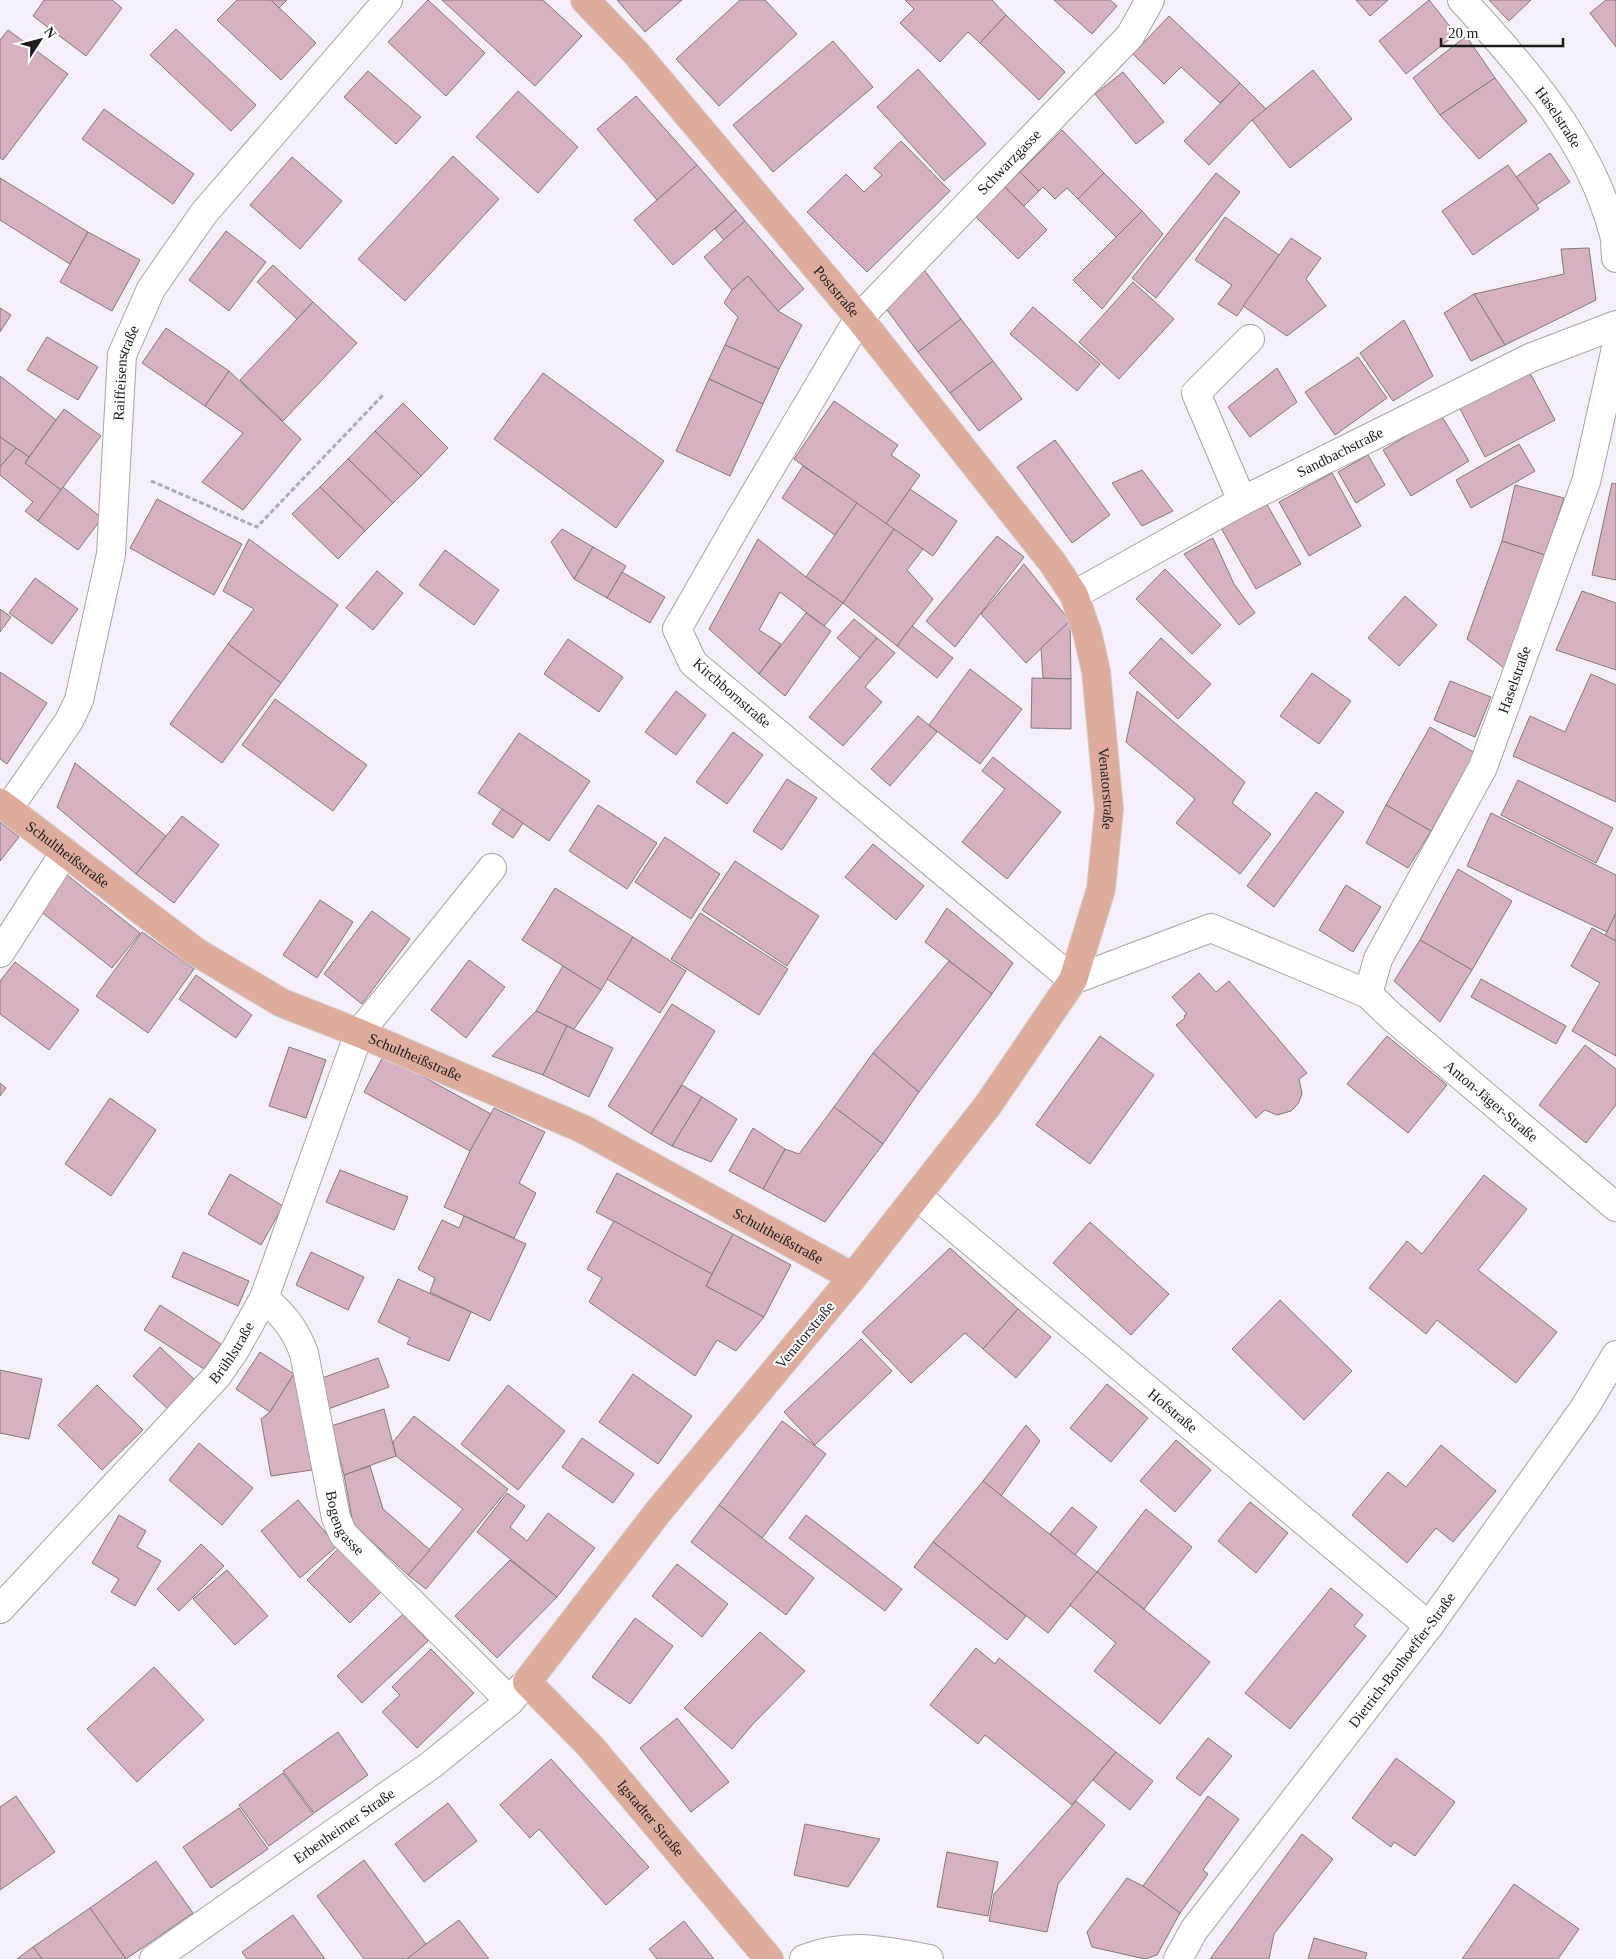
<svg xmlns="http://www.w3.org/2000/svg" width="1616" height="1959" viewBox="0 0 1616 1959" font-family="Georgia,serif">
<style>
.building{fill:#d6b0c3;stroke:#83797e}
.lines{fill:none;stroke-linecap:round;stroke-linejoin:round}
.minor-casing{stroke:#aaa3ac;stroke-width:30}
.major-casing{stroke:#d2d1d2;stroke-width:30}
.path{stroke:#afa9b1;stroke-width:3;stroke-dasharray:5 2.5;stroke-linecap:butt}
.minor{stroke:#fff;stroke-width:28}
.major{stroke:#deac9d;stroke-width:28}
.labels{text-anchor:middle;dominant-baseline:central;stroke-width:4;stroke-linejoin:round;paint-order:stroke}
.street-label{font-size:15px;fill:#1e1b1f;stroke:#fff}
</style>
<rect width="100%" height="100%" fill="#f6eef8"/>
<g class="building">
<polygon points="44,0 112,0 122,8 86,56 33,16"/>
<polygon points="237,0 271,0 316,43 281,80 217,20"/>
<polygon points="271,0 287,0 279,8"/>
<polygon points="428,0 485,53 446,96 388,42"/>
<polygon points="442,0 543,0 582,36 535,86"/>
<polygon points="617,0 682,0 645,32"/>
<polygon points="740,0 765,0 797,34 719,106 676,59"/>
<polygon points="905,0 992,0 1006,15 980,43 968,32 940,62 900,23 914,9"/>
<polygon points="1054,0 1110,0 1117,6 1092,34"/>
<polygon points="1356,0 1388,0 1370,16"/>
<polygon points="1429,0 1456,34 1406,74 1379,41"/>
<polygon points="1489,0 1531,0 1509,21"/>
<polygon points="1606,0 1616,0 1616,47 1590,13"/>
<polygon points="1006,15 1065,72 1039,100 980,43"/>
<polygon points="1169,16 1240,83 1220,103 1181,67 1164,84 1133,54"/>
<polygon points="176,29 256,105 231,131 150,55"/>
<polygon points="8,30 68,74 3,160 0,158 0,40"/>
<polygon points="1466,36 1495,78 1440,115 1413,78"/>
<polygon points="833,41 873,87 773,172 733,125"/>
<polygon points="918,69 986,144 944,181 877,107"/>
<polygon points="1313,70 1352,119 1290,168 1252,120"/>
<polygon points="368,71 421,117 396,144 344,97"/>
<polygon points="1123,72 1164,122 1136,144 1095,94"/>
<polygon points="1495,78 1527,121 1479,159 1440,115"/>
<polygon points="1240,83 1266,109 1252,120 1209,165 1184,141"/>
<polygon points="518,91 578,147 538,193 476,137"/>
<polygon points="636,96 697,165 657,200 597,129"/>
<polygon points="104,109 194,174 173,204 82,139"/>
<polygon points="1062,130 1104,173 1078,199 1067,188 1055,199 1043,187 1039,191 1020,172"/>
<polygon points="901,141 950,191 867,272 807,212 846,174 864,192 882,175 874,168"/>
<polygon points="1550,153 1570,182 1536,205 1516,177"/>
<polygon points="453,156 499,199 405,301 358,259"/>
<polygon points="292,157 342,201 300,249 250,205"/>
<polygon points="697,165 736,210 673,265 634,220"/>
<polygon points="1508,165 1539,209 1473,255 1442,211"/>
<polygon points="1020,172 1039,191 1024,206 1005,187"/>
<polygon points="1104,173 1142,211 1116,237 1078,199"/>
<polygon points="1216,173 1240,192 1156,298 1132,278"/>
<polygon points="0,178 88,232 70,264 0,220"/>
<polygon points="1005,187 1047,230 1018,259 975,216"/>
<polygon points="736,210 745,221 724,240 715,229"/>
<polygon points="1142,211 1163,234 1102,309 1073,280"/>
<polygon points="1225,217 1279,255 1237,316 1218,304 1232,285 1195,260"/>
<polygon points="745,221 804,289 778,311 748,276 732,290 704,257"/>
<polygon points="226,231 266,262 229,311 189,280"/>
<polygon points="88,232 140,260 112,311 60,282"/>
<polygon points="1291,238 1321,258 1306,279 1326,306 1287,336 1243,306"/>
<polygon points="1589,248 1596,300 1505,345 1474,294 1564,274 1561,249"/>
<polygon points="273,265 313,302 297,319 257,282"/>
<polygon points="925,271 961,319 918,352 882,303"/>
<polygon points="748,276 778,311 802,325 779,369 725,345 738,317 724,303 732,290"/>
<polygon points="1133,282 1174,319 1119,379 1079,342"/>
<polygon points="1474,294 1505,345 1471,361 1444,313"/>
<polygon points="313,302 357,343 283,421 240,380"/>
<polygon points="1033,307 1100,364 1077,391 1010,334"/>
<polygon points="0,308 11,315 0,332"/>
<polygon points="961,319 993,361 950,393 918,352"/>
<polygon points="1404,320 1433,376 1393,401 1360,353"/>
<polygon points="166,328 229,371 205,406 142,363"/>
<polygon points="47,337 98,367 78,400 27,370"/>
<polygon points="725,345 779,369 763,404 709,379"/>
<polygon points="1358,357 1387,398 1335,435 1305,392"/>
<polygon points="993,361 1022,399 979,431 950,393"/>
<polygon points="1277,368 1297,402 1250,437 1228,407"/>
<polygon points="229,371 301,439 243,510 202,482 243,433 205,406"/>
<polygon points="1529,371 1555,420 1485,457 1459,407"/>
<polygon points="543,373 664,461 616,528 494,439"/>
<polygon points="0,376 56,420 29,457 0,437"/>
<polygon points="709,379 763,404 730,476 676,451"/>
<polygon points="834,401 898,445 891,455 920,475 886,524 794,459"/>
<polygon points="403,403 448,448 421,476 375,431"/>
<polygon points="64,409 101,436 61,490 25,463"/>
<polygon points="1441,415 1469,461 1411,496 1383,450"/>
<polygon points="375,431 421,476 393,503 348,459"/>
<polygon points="0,437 16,448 0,467"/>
<polygon points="1055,440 1110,515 1072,543 1017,467"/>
<polygon points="1519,444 1535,471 1471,508 1456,480"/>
<polygon points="16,448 29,457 25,463 61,490 38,521 25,511 33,502 0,475 0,467"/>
<polygon points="1368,455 1385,485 1356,503 1338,472"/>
<polygon points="348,459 393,503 365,531 320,487"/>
<polygon points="803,466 857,503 835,535 782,498"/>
<polygon points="1142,470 1173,511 1142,526 1112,483"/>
<polygon points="1332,473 1361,526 1309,556 1279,502"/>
<polygon points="1612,483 1616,484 1616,580 1592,575"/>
<polygon points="1515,485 1564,498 1545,555 1502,541"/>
<polygon points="63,487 102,518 78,550 38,521"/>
<polygon points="320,487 365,531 338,559 292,514"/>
<polygon points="910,489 957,521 933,556 886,524"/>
<polygon points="157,499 242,544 214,595 130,548"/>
<polygon points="857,503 894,529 843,603 806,577"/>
<polygon points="1266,503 1301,564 1256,589 1221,528"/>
<polygon points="562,529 593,547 574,579 551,542"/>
<polygon points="894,529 923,549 907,570 933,599 897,646 843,603"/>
<polygon points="997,536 1024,557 955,647 926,621"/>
<polygon points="1213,538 1234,584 1255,613 1239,625 1184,554"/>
<polygon points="249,539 338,605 281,683 228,644 254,609 223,591"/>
<polygon points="758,539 806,577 843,603 824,626 780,592 759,630 781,644 759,674 709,629"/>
<polygon points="1502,541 1545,555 1504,668 1467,639"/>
<polygon points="593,547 626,566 607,598 574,579"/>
<polygon points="445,550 499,590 474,625 419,585"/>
<polygon points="1024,564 1070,621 1026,663 981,614"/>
<polygon points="1165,569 1221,625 1192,654 1136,599"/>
<polygon points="377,571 403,593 373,630 346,608"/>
<polygon points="622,572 665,597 650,623 607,598"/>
<polygon points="35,578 78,609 52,644 9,613"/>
<polygon points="1582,591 1616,603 1616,670 1556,650"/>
<polygon points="1405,596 1437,625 1399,666 1368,638"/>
<polygon points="0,609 11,617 0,632"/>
<polygon points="806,613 831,631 785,696 759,674"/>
<polygon points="854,619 877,638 860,658 837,638"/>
<polygon points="1070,621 1071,679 1043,678 1041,648"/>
<polygon points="912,626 953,658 937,678 897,646"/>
<polygon points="877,638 895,653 865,687 882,702 843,746 809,717"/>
<polygon points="1161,638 1211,684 1178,719 1129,673"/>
<polygon points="568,639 623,677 599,712 544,674"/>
<polygon points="228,644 281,683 222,763 170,724"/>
<polygon points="970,669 1022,709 980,764 929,725"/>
<polygon points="0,672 47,703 7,764 0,759"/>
<polygon points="1312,673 1351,701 1319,744 1280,716"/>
<polygon points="1591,674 1616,685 1616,802 1513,756 1530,716 1565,732"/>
<polygon points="1032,678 1071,679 1071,729 1031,728"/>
<polygon points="1450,681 1491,697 1475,737 1434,720"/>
<polygon points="676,691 706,715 676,755 645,732"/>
<polygon points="1137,691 1245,782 1232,803 1271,834 1240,874 1176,823 1195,799 1126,742"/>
<polygon points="275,699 367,765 333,811 242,745"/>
<polygon points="918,716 937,732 890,786 871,769"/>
<polygon points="1430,727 1475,753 1431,831 1386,805"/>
<polygon points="733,732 763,755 727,804 696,782"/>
<polygon points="519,733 590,781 549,841 478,793"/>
<polygon points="993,757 1061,812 1007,879 962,842 1005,789 982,771"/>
<polygon points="75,763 166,836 136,874 57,807"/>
<polygon points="787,779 817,798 782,850 753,831"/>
<polygon points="1518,780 1613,828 1596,863 1501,815"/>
<polygon points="1316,792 1344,812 1274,907 1247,886"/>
<polygon points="598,805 657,843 627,889 569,851"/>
<polygon points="1386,805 1431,831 1408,868 1366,843"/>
<polygon points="502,809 523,823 513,838 492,824"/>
<polygon points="1491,813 1616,875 1616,913 1607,932 1467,866"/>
<polygon points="182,816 219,845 174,903 136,874"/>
<polygon points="0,822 19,837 0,861"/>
<polygon points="665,837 720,874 691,919 635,882"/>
<polygon points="873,844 924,886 896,920 845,877"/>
<polygon points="735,861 819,916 787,966 702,910"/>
<polygon points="1458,869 1512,901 1472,970 1420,940"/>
<polygon points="67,875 140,933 112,968 39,910"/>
<polygon points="1346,885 1381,907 1353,952 1319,930"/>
<polygon points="555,888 633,937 601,990 522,940"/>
<polygon points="320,900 353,922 317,978 283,955"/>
<polygon points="947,908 1013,963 992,994 925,942"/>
<polygon points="372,911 410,939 362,1004 324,974"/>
<polygon points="700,913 788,969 759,1015 671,959"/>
<polygon points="1616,913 1616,941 1605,936"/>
<polygon points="1592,928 1616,941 1616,1056 1572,1031 1600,983 1571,966"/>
<polygon points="142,932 194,969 148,1033 96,996"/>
<polygon points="633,937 686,971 660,1013 607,979"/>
<polygon points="1420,940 1472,970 1440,1022 1394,981"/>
<polygon points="469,960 505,987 466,1038 431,1010"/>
<polygon points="949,961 992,994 919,1092 873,1053"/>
<polygon points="15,962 79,1010 49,1050 0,1014 0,981"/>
<polygon points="563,966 601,990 574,1029 536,1011"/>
<polygon points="1199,973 1216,992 1229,981 1307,1073 1299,1079 1302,1094 1298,1104 1291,1111 1277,1115 1265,1110 1256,1118 1176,1025 1185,1018 1184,1016 1187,1014 1172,997"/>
<polygon points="196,975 252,1015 236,1038 179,999"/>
<polygon points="1481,979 1566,1026 1556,1044 1471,997"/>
<polygon points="672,1004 715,1031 651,1134 608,1106"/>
<polygon points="536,1011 567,1026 543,1075 492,1056"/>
<polygon points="567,1026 613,1048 589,1097 543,1075"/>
<polygon points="1100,1036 1154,1075 1090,1164 1036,1125"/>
<polygon points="1387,1036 1447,1085 1408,1133 1347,1084"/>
<polygon points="1585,1045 1616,1069 1616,1105 1586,1143 1539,1105"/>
<polygon points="289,1047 326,1060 306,1118 269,1106"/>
<polygon points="873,1053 919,1092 883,1144 834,1107"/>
<polygon points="384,1055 491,1114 470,1151 364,1092"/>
<polygon points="0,1083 6,1088 0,1096"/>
<polygon points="682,1085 702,1097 672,1146 651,1134"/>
<polygon points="702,1097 737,1119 711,1162 672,1146"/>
<polygon points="110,1098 156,1130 111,1196 65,1164"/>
<polygon points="834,1107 883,1144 825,1222 763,1189 785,1149 799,1154"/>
<polygon points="494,1108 545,1132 519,1183 536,1193 514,1238 444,1207 470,1151"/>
<polygon points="753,1128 785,1149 763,1189 729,1171"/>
<polygon points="340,1170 408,1197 394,1230 326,1202"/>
<polygon points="617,1173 733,1234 712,1274 596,1212"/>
<polygon points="230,1174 283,1206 261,1245 208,1214"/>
<polygon points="1484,1175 1527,1209 1478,1270 1557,1332 1516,1383 1437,1320 1426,1334 1369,1288 1407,1241 1422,1254"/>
<polygon points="464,1216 526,1244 490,1321 430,1292 435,1278 418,1269 442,1220 459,1228"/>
<polygon points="614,1221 712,1274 706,1286 764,1317 736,1351 717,1340 695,1376 589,1302 602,1278 587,1269"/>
<polygon points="1090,1222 1169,1294 1131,1335 1053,1263"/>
<polygon points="733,1234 791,1265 764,1317 706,1286"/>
<polygon points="950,1248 1018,1309 983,1349 965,1333 911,1383 862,1332"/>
<polygon points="183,1252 249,1281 238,1306 172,1277"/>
<polygon points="311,1252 364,1277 348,1310 296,1285"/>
<polygon points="398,1279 471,1312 449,1361 407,1344 410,1338 378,1322"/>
<polygon points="1280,1300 1352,1371 1304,1420 1232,1349"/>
<polygon points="160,1305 221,1344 204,1369 144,1330"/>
<polygon points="1018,1309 1051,1337 1016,1378 983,1349"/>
<polygon points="861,1339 892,1371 815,1445 784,1412"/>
<polygon points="160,1347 197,1382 170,1411 133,1376"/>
<polygon points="260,1352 294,1374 270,1412 236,1389"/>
<polygon points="378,1358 389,1387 328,1409 322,1378"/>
<polygon points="0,1370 42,1379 29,1439 0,1433"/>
<polygon points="294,1374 301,1379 312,1470 271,1476 261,1419 270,1412"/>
<polygon points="633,1374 692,1416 658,1464 599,1422"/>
<polygon points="1107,1384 1148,1418 1111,1462 1070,1428"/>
<polygon points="97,1385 143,1430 102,1470 58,1425"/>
<polygon points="508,1385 565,1431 518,1490 461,1444"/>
<polygon points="384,1409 396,1456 344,1475 331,1426"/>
<polygon points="414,1416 508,1489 426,1589 408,1575 463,1509 396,1456 393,1442"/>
<polygon points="782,1421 826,1454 762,1538 719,1505"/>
<polygon points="1026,1425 1040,1441 1001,1496 983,1481"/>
<polygon points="582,1438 634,1474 613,1503 562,1467"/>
<polygon points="1176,1440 1211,1470 1175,1512 1140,1481"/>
<polygon points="199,1443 253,1488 222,1525 169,1480"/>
<polygon points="1441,1445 1496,1491 1453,1542 1436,1528 1407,1563 1352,1515 1388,1472 1406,1487"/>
<polygon points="370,1466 383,1509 430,1550 408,1575 353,1524 344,1475"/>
<polygon points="983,1481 1097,1572 1048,1633 933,1542"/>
<polygon points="507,1493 525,1506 510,1527 527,1541 548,1513 595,1548 557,1597 477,1532"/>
<polygon points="298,1500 337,1546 300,1578 261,1531"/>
<polygon points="1250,1502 1288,1533 1256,1573 1218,1541"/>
<polygon points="719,1505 814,1578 786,1615 691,1542"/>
<polygon points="1072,1507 1097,1527 1075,1555 1050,1534"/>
<polygon points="1146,1509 1192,1547 1144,1609 1097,1572"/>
<polygon points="119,1515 146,1531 137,1547 161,1561 135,1606 111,1592 119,1579 92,1563"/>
<polygon points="806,1515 902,1589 885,1611 789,1538"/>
<polygon points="933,1542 1026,1616 1007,1640 914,1567"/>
<polygon points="201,1544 224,1566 179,1611 157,1589"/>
<polygon points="339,1548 382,1591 350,1623 307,1580"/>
<polygon points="510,1560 557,1597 497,1658 455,1616"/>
<polygon points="677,1564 728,1604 702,1637 652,1596"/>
<polygon points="227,1570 268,1616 235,1645 193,1599"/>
<polygon points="1097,1572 1210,1662 1160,1724 1094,1671 1116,1643 1070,1605"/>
<polygon points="1331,1588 1363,1615 1354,1626 1366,1636 1290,1729 1245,1693"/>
<polygon points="403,1614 428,1641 362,1703 337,1676"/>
<polygon points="635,1618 673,1646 630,1704 592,1677"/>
<polygon points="760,1632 805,1671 753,1724 732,1749 684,1708"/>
<polygon points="976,1648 995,1664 999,1658 1116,1752 1072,1805 985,1735 978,1744 930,1705"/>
<polygon points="431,1649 474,1693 417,1748 382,1712 400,1695 392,1687"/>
<polygon points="154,1667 204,1720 137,1782 87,1729"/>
<polygon points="677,1718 729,1782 691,1812 640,1748"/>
<polygon points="338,1732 368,1775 314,1813 283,1771"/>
<polygon points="1208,1738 1232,1756 1200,1796 1176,1778"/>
<polygon points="1116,1752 1153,1781 1130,1810 1093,1780"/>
<polygon points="1396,1758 1455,1802 1415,1856 1394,1842 1391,1847 1352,1818"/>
<polygon points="551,1759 649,1867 606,1905 539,1829 530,1838 500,1805"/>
<polygon points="283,1773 313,1814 269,1846 239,1805"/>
<polygon points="16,1796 55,1852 0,1890 0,1807"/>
<polygon points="1208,1796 1239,1819 1203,1870 1208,1874 1180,1913 1143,1886"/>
<polygon points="1076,1801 1105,1825 1058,1884 1047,1932 989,1921 994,1894"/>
<polygon points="448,1803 477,1841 424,1882 395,1844"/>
<polygon points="239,1808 268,1849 211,1888 183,1847"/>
<polygon points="805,1824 880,1839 848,1887 794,1875"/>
<polygon points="1302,1834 1333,1859 1274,1934 1269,1959 1210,1959"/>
<polygon points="947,1852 998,1862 988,1916 937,1907"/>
<polygon points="364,1860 426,1944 407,1959 364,1959 317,1896"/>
<polygon points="156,1861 193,1913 126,1959 90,1908"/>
<polygon points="1127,1878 1143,1886 1180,1913 1157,1955 1145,1959 1092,1947 1087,1932"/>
<polygon points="1514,1884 1579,1929 1558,1959 1462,1959"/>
<polygon points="90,1908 126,1959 42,1959 33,1947"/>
<polygon points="293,1915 325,1959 247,1959 242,1952"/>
<polygon points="459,1920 489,1959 407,1959 426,1944"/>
<polygon points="684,1921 714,1959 657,1959 649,1949"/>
<polygon points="1314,1938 1367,1953 1365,1959 1308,1959"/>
<polygon points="33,1947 42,1959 17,1959"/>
</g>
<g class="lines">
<defs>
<g id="minor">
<path id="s1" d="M1150,0L1130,36L859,318L740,519L677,629L693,663L1073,980L1211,928L1368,994L1392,1017L1616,1207"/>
<path id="s2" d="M1462,0C1524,67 1589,141 1613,231C1616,239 1615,249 1616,258"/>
<polyline points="1242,501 1196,393 1250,339"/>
<path id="s3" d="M1074,595L1242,501L1532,357L1616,325"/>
<path id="s4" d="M8,809L69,721L79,700L111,554L122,355L151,289L204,213L388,0"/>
<polyline points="0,953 65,852"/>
<path id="s5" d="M1368,994L1378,959L1483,767L1586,482L1616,348"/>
<path id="s6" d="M917,1196L1429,1626"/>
<path id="s7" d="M264,1298C284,1316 294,1327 304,1353L336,1518L343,1534L510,1701"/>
<path id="s8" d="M0,1609L217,1376L235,1350L264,1298L359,1033L492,868"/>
<path id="s9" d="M154,1959L431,1765L510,1701L522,1687"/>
<path d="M804,1959C848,1942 884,1950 929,1959"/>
<path id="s10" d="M1178,1959L1194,1930L1429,1626L1585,1407L1616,1355"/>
</g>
<g id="major">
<path id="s11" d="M585,0L636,53L859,318L1052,562L1074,595L1087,632L1096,671L1109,809L1101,889L1073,980L988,1105L853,1277L658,1512L527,1682L590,1746L769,1959"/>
<path id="s12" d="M0,803L196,952L282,1003L359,1033L583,1129L853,1277"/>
</g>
</defs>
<use href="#minor" class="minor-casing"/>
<use href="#major" class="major-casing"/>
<polyline class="path" points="151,481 257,527 384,394"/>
<use href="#minor" class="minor"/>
<use href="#major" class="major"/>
</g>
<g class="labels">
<g class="street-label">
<text stroke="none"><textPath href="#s2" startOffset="152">Haselstraße</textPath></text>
<text transform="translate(1009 162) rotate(-46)">Schwarzgasse</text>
<text stroke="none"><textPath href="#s11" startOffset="385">Poststraße</textPath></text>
<text stroke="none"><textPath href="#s4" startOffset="462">Raiffeisenstraße</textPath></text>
<text stroke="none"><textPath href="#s3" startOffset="302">Sandbachstraße</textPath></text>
<text stroke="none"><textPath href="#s5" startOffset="348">Haselstraße</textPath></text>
<text transform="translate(732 693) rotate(41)">Kirchbornstraße</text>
<text stroke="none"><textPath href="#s11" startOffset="968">Venatorstraße</textPath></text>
<text stroke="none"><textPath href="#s12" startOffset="85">Schultheißstraße</textPath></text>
<text stroke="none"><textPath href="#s12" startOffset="490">Schultheißstraße</textPath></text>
<text stroke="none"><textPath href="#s1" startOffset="1806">Anton-Jäger-Straße</textPath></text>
<text stroke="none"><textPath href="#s12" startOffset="895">Schultheißstraße</textPath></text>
<text transform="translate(805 1335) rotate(-50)">Venatorstraße</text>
<text stroke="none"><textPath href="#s8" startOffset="346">Brühlstraße</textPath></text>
<text stroke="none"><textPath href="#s6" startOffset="334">Hofstraße</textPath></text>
<text stroke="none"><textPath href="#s7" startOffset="245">Bogengasse</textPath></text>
<text stroke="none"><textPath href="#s10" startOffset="374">Dietrich-Bonhoeffer-Straße</textPath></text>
<text stroke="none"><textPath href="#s11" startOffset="2238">Igstadter Straße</textPath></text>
<text stroke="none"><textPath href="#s9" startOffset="232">Erbenheimer Straße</textPath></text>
</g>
</g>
<g transform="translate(40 40) rotate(54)" stroke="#ffffff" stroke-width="4" paint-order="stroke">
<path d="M0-4L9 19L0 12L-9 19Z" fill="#1e1b1f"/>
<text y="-8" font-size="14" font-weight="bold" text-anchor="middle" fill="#1e1b1f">N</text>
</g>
<path d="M1441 38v8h122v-8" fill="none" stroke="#1e1b1f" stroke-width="2.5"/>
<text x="1448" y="38" font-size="15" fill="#1e1b1f" stroke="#ffffff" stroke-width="4" paint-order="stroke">20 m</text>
</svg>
